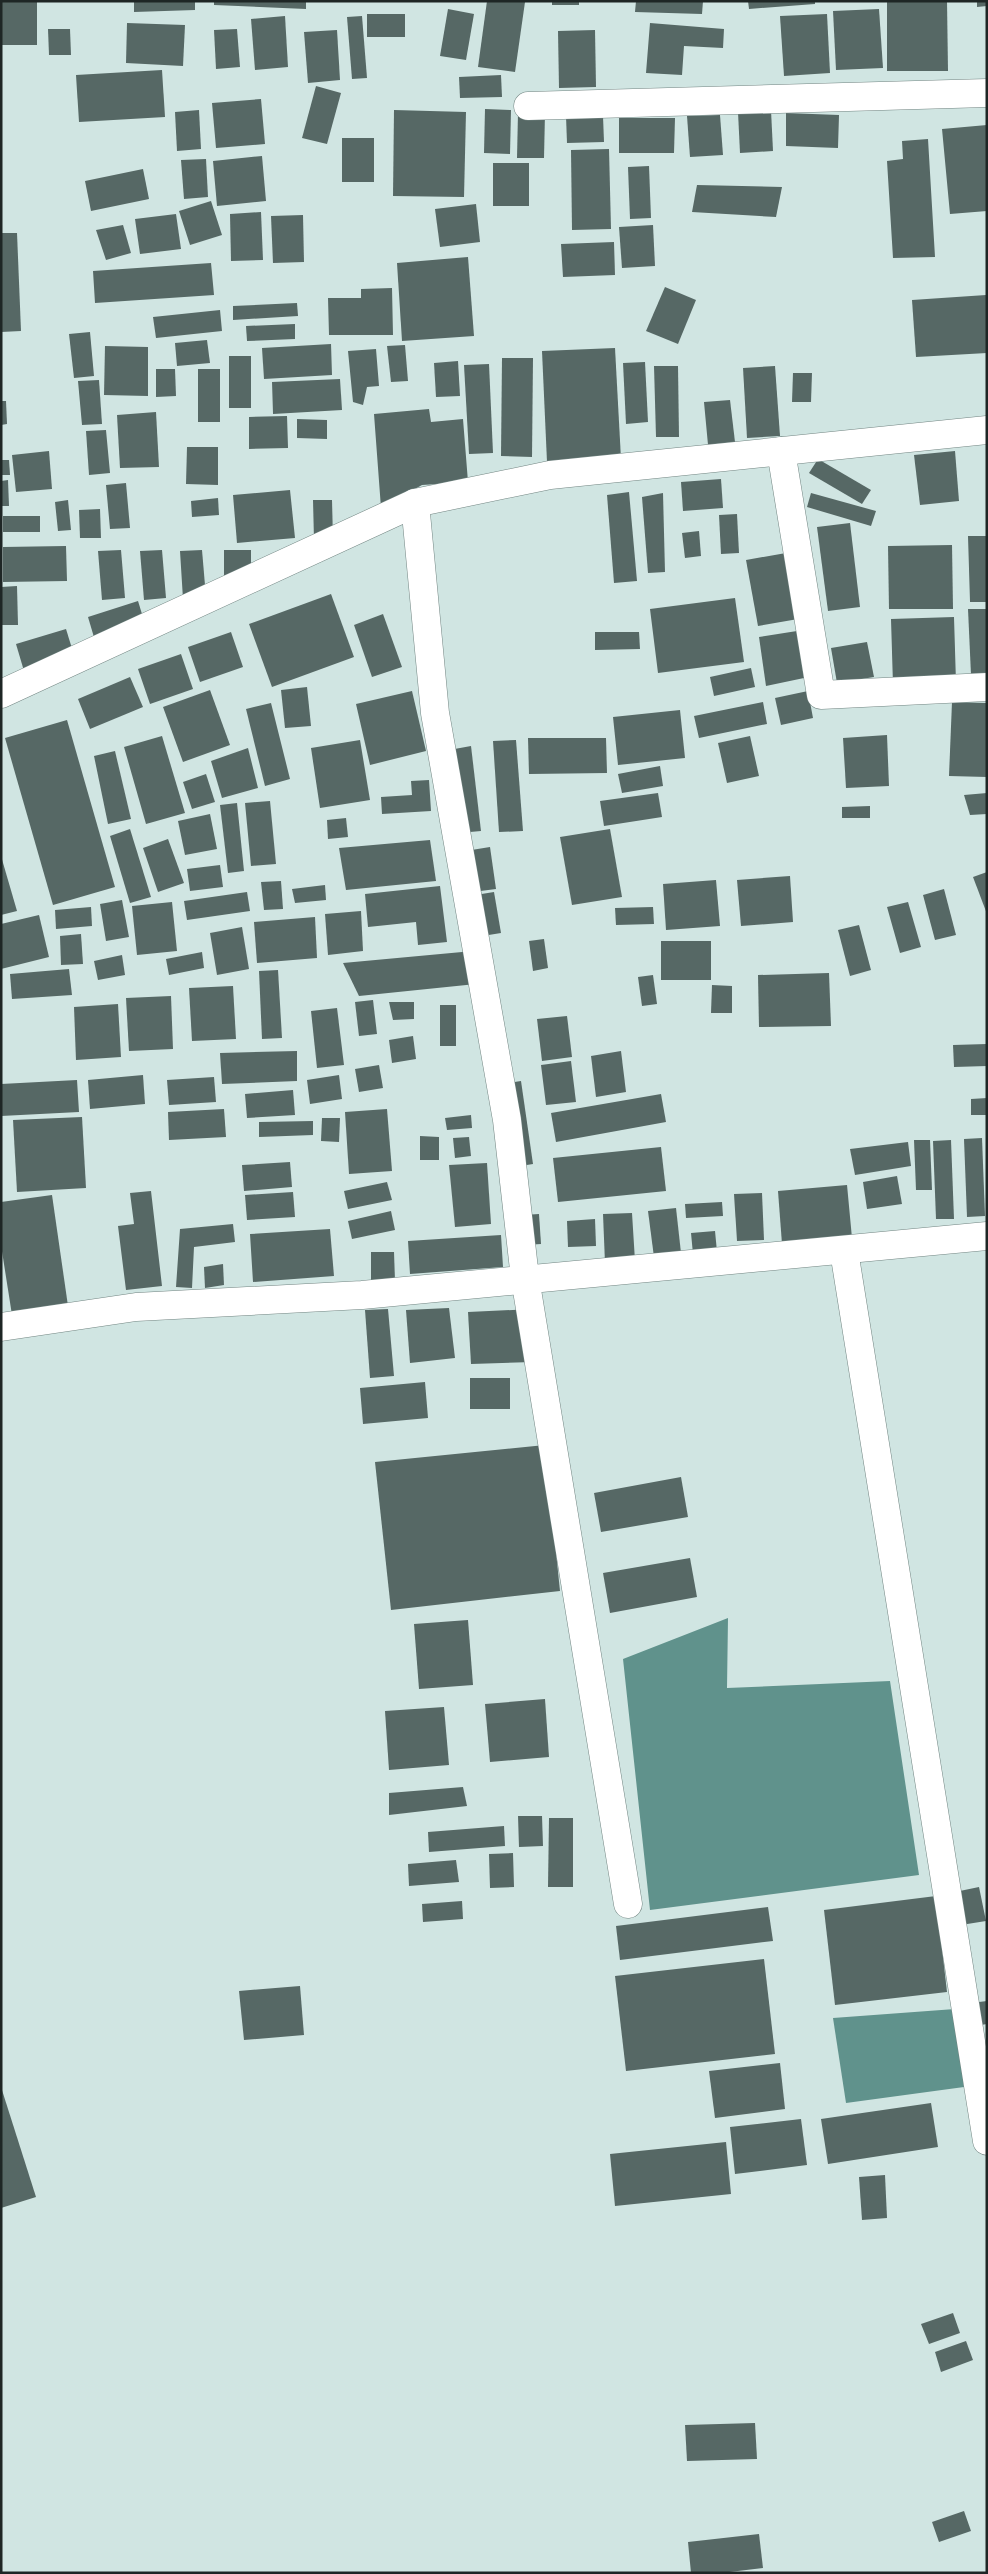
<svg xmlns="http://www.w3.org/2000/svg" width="988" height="2574" viewBox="0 0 988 2574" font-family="Karla,sans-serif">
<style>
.water{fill:#60928c}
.building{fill:#566865}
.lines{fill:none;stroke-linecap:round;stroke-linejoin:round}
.minor-casing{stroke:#728582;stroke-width:29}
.minor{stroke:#fff;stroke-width:28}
</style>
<rect width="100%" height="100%" fill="#d0e5e2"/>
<g class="water">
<polygon points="728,1618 727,1688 890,1681 919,1875 650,1910 623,1659"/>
<polygon points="955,2009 964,2087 846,2103 833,2018"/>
</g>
<g class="building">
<rect x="1" y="1" width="36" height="44"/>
<polygon points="134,1 195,1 195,10 134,12"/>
<polygon points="214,1 306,1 306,9 214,5"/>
<polygon points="487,1 525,2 515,72 478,67"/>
<rect x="552" y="1" width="27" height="4"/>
<polygon points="636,1 703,1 702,14 635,12"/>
<polygon points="748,1 815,1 815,4 749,9"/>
<polygon points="887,1 947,1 948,71 887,71"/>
<polygon points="977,1 987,1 987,6 977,7"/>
<polygon points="448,9 474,14 466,60 440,56"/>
<polygon points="879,9 883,68 836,70 833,11"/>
<rect x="367" y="14" width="38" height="23"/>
<polygon points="827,14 830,73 784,76 780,16"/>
<polygon points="285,16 288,67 255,70 251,19"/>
<polygon points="362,16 367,78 352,79 347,17"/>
<polygon points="127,23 185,25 183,66 126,63"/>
<polygon points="650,23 724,29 723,48 684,46 682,75 646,73"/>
<polygon points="48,29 70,29 71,55 49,55"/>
<polygon points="237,29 240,67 216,69 214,30"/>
<polygon points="337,30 340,80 308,83 304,32"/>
<polygon points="595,30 596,87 559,88 558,31"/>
<polygon points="162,70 165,117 79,122 76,75"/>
<polygon points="501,75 502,97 460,98 459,77"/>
<polygon points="316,86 341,93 327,144 302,138"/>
<polygon points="261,99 265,144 216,148 212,103"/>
<polygon points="485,109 511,110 510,154 484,153"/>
<polygon points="199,110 201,149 177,151 175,112"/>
<polygon points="394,110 466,112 464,197 393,196"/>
<polygon points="771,110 773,151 740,153 738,112"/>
<polygon points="518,113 545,113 544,158 517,158"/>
<polygon points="786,113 839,115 838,148 786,146"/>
<polygon points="720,115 723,155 690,157 687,116"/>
<polygon points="566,116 603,116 604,142 567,143"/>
<polygon points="619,118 675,118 674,153 619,153"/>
<polygon points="987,125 987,211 950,214 942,129"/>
<rect x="342" y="138" width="32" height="44"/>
<polygon points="928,139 935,257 893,258 887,161 903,159 902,141"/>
<polygon points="609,149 611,229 572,230 571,150"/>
<polygon points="262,156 266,201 217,206 213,161"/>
<polygon points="206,159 208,197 184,199 181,160"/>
<rect x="493" y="163" width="36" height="43"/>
<polygon points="649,166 651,218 630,219 628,167"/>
<polygon points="143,169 149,199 91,211 85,181"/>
<polygon points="697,185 782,187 776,217 692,212"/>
<polygon points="211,201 222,235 190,245 179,211"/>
<polygon points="476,204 480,242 440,247 435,209"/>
<polygon points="261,212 263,260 231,261 230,214"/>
<polygon points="176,214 181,249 140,254 135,219"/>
<polygon points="303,215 304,262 273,263 271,216"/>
<polygon points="123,225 131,253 106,260 96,230"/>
<polygon points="653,225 655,266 622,268 619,227"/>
<polygon points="1,233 17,233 21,331 1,332"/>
<polygon points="614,242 615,275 563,277 561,244"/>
<polygon points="468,257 474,336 402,341 397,263"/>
<polygon points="211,263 214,295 95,303 93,271"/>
<polygon points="665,287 696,300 678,344 646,331"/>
<polygon points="392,288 393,335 329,335 328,298 361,298 361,289"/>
<polygon points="986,295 987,353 916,357 912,300"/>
<polygon points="297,303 298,316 233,320 233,306"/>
<polygon points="220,310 222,331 156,338 153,317"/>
<polygon points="295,324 295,339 247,341 246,326"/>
<polygon points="90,332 94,376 74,378 69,334"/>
<polygon points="207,340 210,363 177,366 175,343"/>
<polygon points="331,344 332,375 264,379 262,348"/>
<polygon points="405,345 408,381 391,382 387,346"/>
<polygon points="105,346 148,347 148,396 104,395"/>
<polygon points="615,348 621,459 547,462 542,351"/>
<polygon points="376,349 379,386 367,387 363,405 353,402 348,351"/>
<rect x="229" y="356" width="22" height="52"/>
<polygon points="502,358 533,358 532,457 501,456"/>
<polygon points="458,361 460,396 436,397 434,363"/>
<polygon points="645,362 648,422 626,424 623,363"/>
<polygon points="489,364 493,453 469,454 464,365"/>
<polygon points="654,366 678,366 679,437 656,437"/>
<polygon points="775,366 780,436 747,438 743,368"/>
<polygon points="156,369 175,369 176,396 156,397"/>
<rect x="198" y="369" width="22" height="53"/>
<polygon points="793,373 812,373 811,402 792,402"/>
<polygon points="340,379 342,410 273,414 272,382"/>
<polygon points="99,380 102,424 82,425 78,381"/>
<polygon points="730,400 735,442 708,445 704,402"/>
<polygon points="1,401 6,401 7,424 1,425"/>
<polygon points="429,409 431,422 463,419 468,482 422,485 381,508 374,414"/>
<polygon points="156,412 159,467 120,468 117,415"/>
<polygon points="287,416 288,448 249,449 249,417"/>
<polygon points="297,419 327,420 327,439 297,438"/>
<polygon points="106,430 110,473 89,475 86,431"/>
<polygon points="187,447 218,447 218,485 186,484"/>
<polygon points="49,451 52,489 16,492 12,455"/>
<polygon points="955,451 959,501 920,505 914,455"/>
<polygon points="818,459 871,490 862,504 809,473"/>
<polygon points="1,460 9,460 10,475 1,475"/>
<polygon points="721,479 723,508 683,511 681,482"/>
<polygon points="8,480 9,506 1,506 1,481"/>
<polygon points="126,483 130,528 110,529 106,485"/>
<polygon points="290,490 295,538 237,543 233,495"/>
<polygon points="629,492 637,581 614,583 607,495"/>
<polygon points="663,493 665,572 648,573 642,497"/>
<polygon points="811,493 876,511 871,526 807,507"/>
<polygon points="218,498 219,515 192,517 191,501"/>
<polygon points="68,500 71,530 58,531 55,502"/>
<polygon points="313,500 332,500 333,539 314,540"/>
<polygon points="100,509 101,538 80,538 79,510"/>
<polygon points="737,514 739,553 721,554 719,515"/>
<rect x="3" y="516" width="37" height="16"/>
<polygon points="850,523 860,607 828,611 817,527"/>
<polygon points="699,531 701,556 685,558 682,533"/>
<polygon points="968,536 987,536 987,602 970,602"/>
<polygon points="952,545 953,609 889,609 888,546"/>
<polygon points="66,546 67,581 3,582 3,547"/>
<polygon points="121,550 125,598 102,600 98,551"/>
<polygon points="162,550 166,598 144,600 140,551"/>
<polygon points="202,550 206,597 183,599 180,551"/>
<rect x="224" y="550" width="27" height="40"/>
<polygon points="786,553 798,619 758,626 746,560"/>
<polygon points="17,586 18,625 1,625 1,587"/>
<polygon points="331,594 354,657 272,687 249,624"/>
<polygon points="735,598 744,662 658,673 650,609"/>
<polygon points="138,601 146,627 96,644 88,617"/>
<polygon points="968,609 987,609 987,674 971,675"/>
<polygon points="383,614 402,667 372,677 354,625"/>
<polygon points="954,617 956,683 893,685 891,619"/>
<polygon points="66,629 74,655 24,671 16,644"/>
<polygon points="797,631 804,678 766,686 759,637"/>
<polygon points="231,632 243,667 200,682 188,647"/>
<polygon points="595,632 639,632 640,649 595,650"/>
<polygon points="867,642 874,677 837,683 831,648"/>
<polygon points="181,654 193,689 150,704 138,669"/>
<polygon points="751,668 755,687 714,696 710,677"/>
<polygon points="130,677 143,707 90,729 78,699"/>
<polygon points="307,687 311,726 285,728 281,690"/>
<polygon points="210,690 230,745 183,762 163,707"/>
<polygon points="412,691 426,751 370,765 356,704"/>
<polygon points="808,691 813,718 781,725 775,698"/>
<polygon points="763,702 767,724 699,738 694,716"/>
<polygon points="952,702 987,703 987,777 949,776"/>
<polygon points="271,703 290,779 265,786 246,709"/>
<polygon points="680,710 685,758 618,765 613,717"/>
<polygon points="67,720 115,887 53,905 5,738"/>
<polygon points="887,735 889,786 846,788 843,738"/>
<polygon points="162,736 185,813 146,824 124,747"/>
<polygon points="750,736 759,776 727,783 718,743"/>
<polygon points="528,738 606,738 607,773 529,774"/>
<polygon points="360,740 370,800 320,808 311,748"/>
<polygon points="516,740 523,831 499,832 493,741"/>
<polygon points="471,746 481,831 459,833 449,750"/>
<polygon points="248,748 258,788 222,798 211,761"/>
<polygon points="115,751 131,819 108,824 94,756"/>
<polygon points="660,766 663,786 622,793 618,774"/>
<polygon points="206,774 215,802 192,809 183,782"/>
<polygon points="429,780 431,811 382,814 381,797 412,795 411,781"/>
<polygon points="658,793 662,817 604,826 600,801"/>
<polygon points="987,793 987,814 970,815 964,795"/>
<polygon points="270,801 276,864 251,866 245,803"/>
<polygon points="237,803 244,871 228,873 220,805"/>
<polygon points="870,806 870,818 842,818 842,807"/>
<polygon points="210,814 217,849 185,855 178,821"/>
<polygon points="346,818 348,837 328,839 327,820"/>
<polygon points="130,829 151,897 130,903 110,836"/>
<polygon points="610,829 622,897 572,905 560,837"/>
<polygon points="168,839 184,883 158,892 143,848"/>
<polygon points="430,840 436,881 346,890 339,848"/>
<polygon points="490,847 496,889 465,893 459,852"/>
<polygon points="1,856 17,911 1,915"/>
<polygon points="220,865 223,887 190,891 187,869"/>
<polygon points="987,872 987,914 973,877"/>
<polygon points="790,876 793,922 741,926 737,880"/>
<polygon points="716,880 720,926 666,930 663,884"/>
<polygon points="281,881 283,909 264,910 261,882"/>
<polygon points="325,885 326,900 295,903 292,889"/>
<polygon points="440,886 447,942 418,945 416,922 368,927 365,894"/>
<polygon points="944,889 956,935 935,940 923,895"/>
<polygon points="247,892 250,911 187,920 184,901"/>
<polygon points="494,892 501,933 470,938 463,897"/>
<polygon points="122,900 129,937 106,941 100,904"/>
<polygon points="172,902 177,951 137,955 132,906"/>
<polygon points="908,902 921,947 900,953 887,907"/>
<polygon points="91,907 92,926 56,929 55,910"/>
<polygon points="653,907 654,924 616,925 615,908"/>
<polygon points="361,911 363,951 328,955 325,914"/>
<polygon points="39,915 49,957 1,969 1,924"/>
<polygon points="315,917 317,958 257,963 254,922"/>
<polygon points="859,925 871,970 850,976 838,930"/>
<polygon points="242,927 249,969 217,975 210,933"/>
<polygon points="81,934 83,964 61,965 60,936"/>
<polygon points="544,939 548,968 533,971 529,941"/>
<rect x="661" y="941" width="50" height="39"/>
<polygon points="473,951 476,984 359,996 343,963"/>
<polygon points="202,952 204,968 169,975 166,959"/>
<polygon points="122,955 125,975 98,980 94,961"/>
<polygon points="69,969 72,995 12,999 10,974"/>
<polygon points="278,970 282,1038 262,1039 259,971"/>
<polygon points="829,973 831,1026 759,1027 758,975"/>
<polygon points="653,975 657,1004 642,1006 638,977"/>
<polygon points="712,985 732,986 732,1013 711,1013"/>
<polygon points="233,986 236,1039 192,1041 189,988"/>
<polygon points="171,996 173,1049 129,1051 126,998"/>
<polygon points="373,1000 377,1034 359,1036 355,1002"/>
<polygon points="389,1002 414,1002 414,1019 393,1020"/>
<polygon points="118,1004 121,1057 76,1060 74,1007"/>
<rect x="440" y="1005" width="16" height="41"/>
<polygon points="337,1008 344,1065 317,1068 311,1011"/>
<polygon points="567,1016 572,1057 542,1061 537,1019"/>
<polygon points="413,1036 416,1059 392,1063 389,1040"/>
<polygon points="987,1044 987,1066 954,1067 953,1045"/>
<polygon points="297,1051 297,1081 222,1084 220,1053"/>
<polygon points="621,1051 626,1092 596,1097 591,1056"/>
<polygon points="571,1061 576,1102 546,1105 541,1065"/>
<polygon points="379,1065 383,1088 359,1092 355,1069"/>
<polygon points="143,1075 145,1104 90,1109 88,1080"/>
<polygon points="339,1075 342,1099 310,1104 307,1080"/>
<polygon points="214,1077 216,1102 169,1105 167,1080"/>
<polygon points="77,1080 79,1112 1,1116 1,1084"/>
<polygon points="521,1081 533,1164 501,1169 489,1086"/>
<polygon points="293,1090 295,1115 247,1118 245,1094"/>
<polygon points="661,1094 666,1122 556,1142 551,1113"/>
<polygon points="987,1098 987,1115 971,1115 971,1099"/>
<polygon points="224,1109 226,1137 169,1140 168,1112"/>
<polygon points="387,1109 392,1171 349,1174 345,1112"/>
<polygon points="471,1115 472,1128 447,1130 445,1118"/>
<polygon points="82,1117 86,1188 17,1192 13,1120"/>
<polygon points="322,1118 340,1118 339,1142 321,1141"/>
<polygon points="313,1121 313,1135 259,1137 259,1122"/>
<polygon points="420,1136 439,1137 439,1160 420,1160"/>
<polygon points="469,1137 471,1156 455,1158 453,1138"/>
<polygon points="982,1138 985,1216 967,1217 964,1139"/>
<polygon points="914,1140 930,1140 932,1190 916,1190"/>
<polygon points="951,1140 954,1219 936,1219 933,1141"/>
<polygon points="908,1142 911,1166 855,1175 850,1149"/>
<polygon points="661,1147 666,1191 558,1202 553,1158"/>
<polygon points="290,1162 292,1187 244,1191 242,1165"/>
<polygon points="487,1163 491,1224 455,1227 449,1165"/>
<polygon points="897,1176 902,1204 867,1209 863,1182"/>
<polygon points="387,1182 392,1200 348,1209 344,1191"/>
<polygon points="847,1185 852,1238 782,1244 778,1191"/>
<polygon points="151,1191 162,1286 126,1290 118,1226 134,1224 130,1193"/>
<polygon points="293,1192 295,1217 247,1220 245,1195"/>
<polygon points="762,1193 764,1240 737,1241 734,1194"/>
<polygon points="52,1195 68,1306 12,1315 1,1245 1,1202"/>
<polygon points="722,1202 723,1216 686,1218 685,1204"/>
<polygon points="676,1208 682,1262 655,1265 648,1211"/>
<polygon points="391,1211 395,1230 352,1239 348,1221"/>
<polygon points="632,1213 635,1261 605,1263 603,1214"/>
<polygon points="539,1214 541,1244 510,1246 508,1216"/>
<polygon points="595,1219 596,1246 568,1247 567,1221"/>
<polygon points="233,1224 235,1242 194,1247 192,1288 176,1287 180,1229"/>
<polygon points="330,1229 334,1276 253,1282 250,1234"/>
<polygon points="715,1231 718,1262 694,1265 691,1233"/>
<polygon points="501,1235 503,1267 410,1274 408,1241"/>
<polygon points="371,1252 394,1252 395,1281 371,1281"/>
<polygon points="223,1264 224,1285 205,1288 204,1267"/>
<polygon points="449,1308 455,1358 410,1363 406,1310"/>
<polygon points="388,1309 394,1376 370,1378 365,1310"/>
<polygon points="532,1309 533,1362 471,1364 468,1312"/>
<rect x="470" y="1378" width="40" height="31"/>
<polygon points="425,1382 428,1418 363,1424 360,1388"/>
<polygon points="545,1445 560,1591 391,1610 375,1462"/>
<polygon points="681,1477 688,1517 601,1532 594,1493"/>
<polygon points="690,1558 697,1597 610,1613 603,1573"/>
<polygon points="468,1620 473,1685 419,1689 414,1624"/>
<polygon points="545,1699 549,1757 490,1762 485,1704"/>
<polygon points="444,1707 449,1765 389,1770 385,1711"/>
<polygon points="463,1787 467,1806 389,1815 389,1793"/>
<polygon points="518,1816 542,1816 543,1846 519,1847"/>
<polygon points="549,1818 573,1818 573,1887 548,1887"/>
<polygon points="504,1826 505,1846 429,1852 428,1832"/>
<polygon points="513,1853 514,1887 490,1888 489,1854"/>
<polygon points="456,1860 459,1882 409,1886 408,1864"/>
<polygon points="979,1887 986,1921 961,1925 955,1892"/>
<polygon points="936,1896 947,1992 835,2005 824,1910"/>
<polygon points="462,1901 463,1919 423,1922 422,1904"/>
<polygon points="768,1907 773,1941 620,1960 616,1926"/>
<polygon points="764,1959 775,2054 626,2071 615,1976"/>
<polygon points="300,1986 304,2035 244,2040 239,1991"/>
<polygon points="987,2001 987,2024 981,2025 979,2002"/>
<polygon points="780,2063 785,2109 715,2118 709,2071"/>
<polygon points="1,2087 36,2197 1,2208"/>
<polygon points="931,2103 938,2147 828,2164 821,2119"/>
<polygon points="801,2119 807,2165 735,2174 730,2127"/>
<polygon points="726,2142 731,2194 615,2206 610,2154"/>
<polygon points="885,2175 887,2218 862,2220 859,2177"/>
<polygon points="953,2313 960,2333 929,2344 921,2324"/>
<polygon points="966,2341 973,2360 941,2372 935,2352"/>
<polygon points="755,2423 757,2459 687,2461 685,2425"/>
<polygon points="964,2511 971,2531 939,2542 932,2522"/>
<polygon points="759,2534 763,2568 721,2573 691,2573 688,2542"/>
</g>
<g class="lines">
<defs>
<g id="minor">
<polyline points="528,106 987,93"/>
<polyline points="781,451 821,695 987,687"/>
<polyline points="415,503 435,713 507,1120 525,1278 628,1904"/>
<polyline points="1,694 415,503 550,475 987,430"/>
<polyline points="844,1251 987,2141"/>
<polyline points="1,1327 136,1307 362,1295 987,1236"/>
</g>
</defs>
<use href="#minor" class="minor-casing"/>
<use href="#minor" class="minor"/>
</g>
<rect width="988" height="2574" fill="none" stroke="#1e2625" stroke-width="5"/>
</svg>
